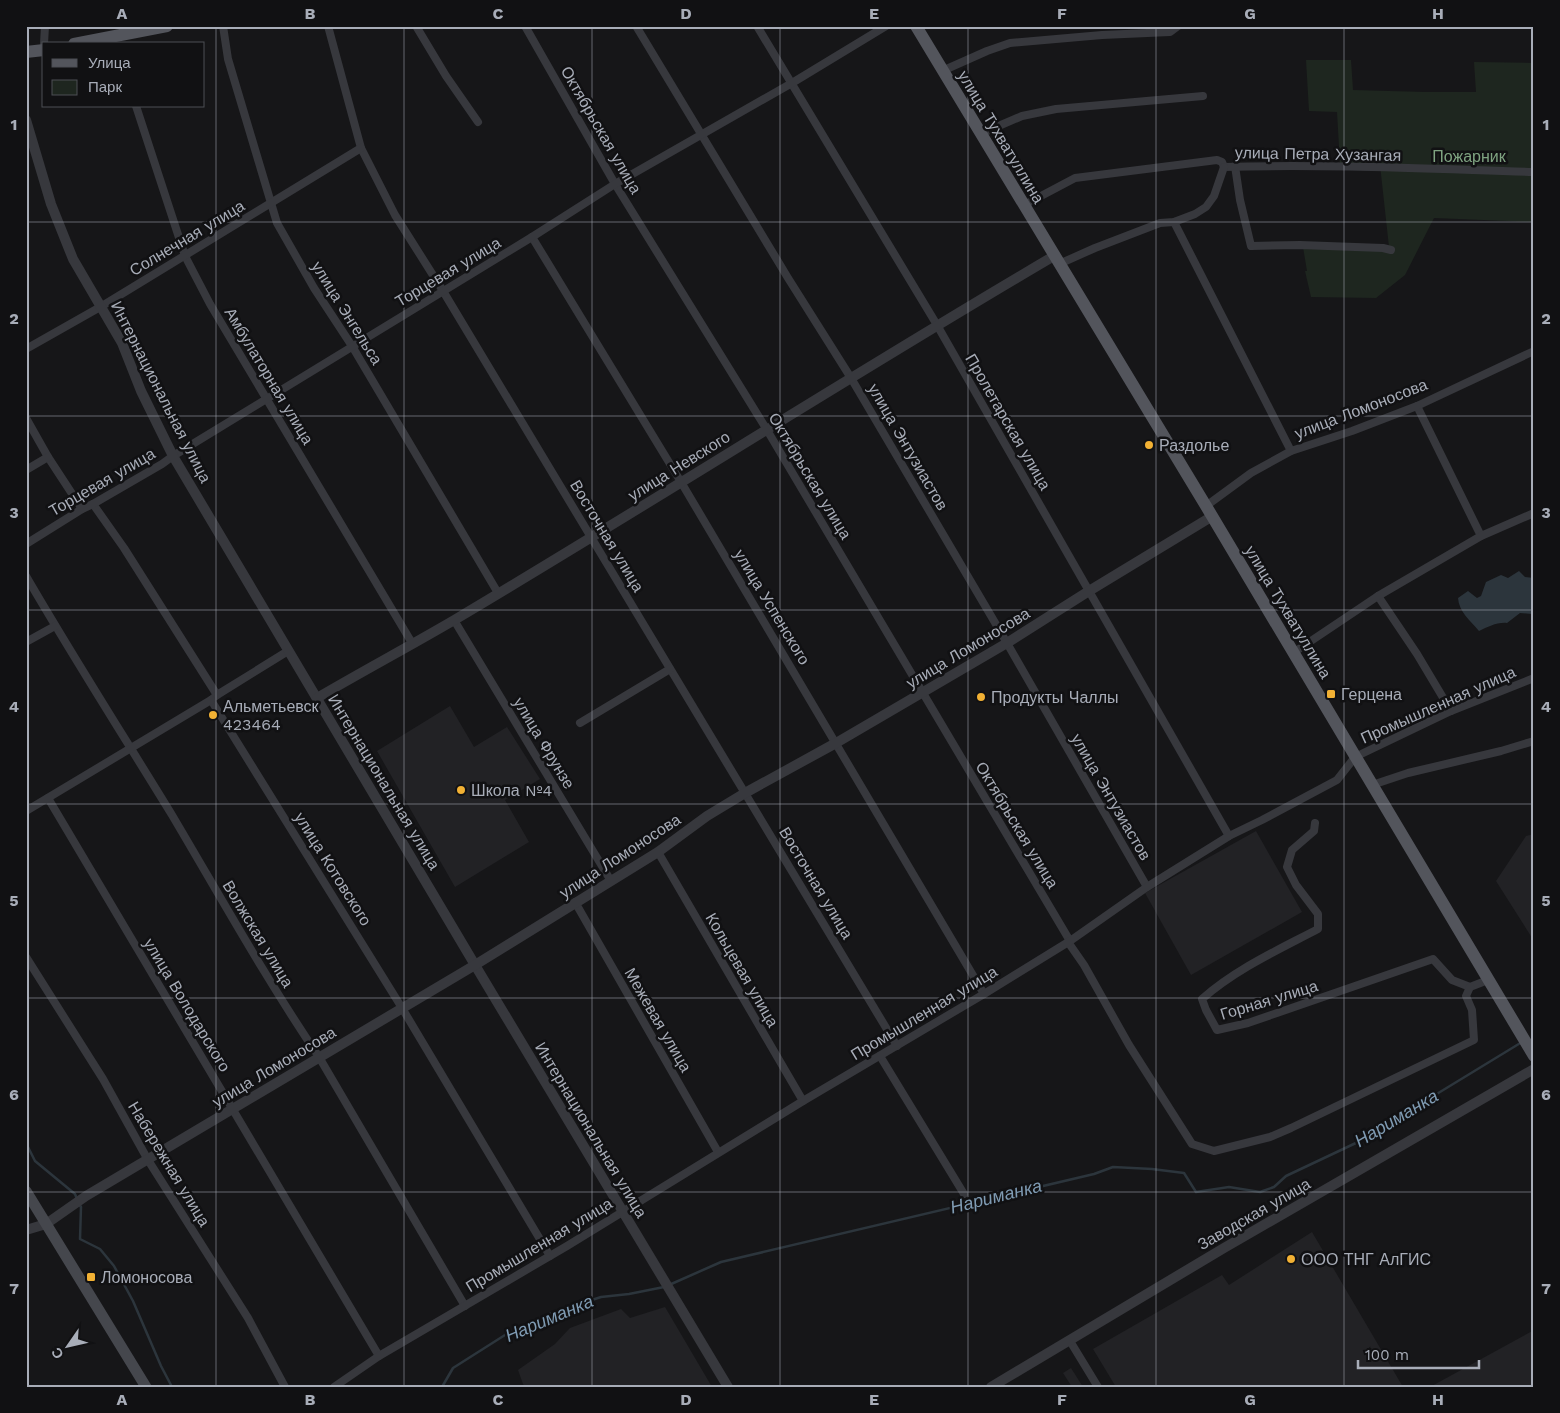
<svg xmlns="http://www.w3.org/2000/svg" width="1560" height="1413" viewBox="0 0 1560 1413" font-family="'Work Sans',sans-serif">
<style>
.built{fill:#222225}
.green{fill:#1e261f}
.water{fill:#2c353c}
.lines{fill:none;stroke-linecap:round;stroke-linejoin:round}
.stream{stroke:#2c353c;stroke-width:2.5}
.minor{stroke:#37383d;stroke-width:8}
.tertiary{stroke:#37383d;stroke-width:10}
.secondary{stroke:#45474d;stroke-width:11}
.primary{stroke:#53555c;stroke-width:12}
.grid{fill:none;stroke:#a8adb8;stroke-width:1;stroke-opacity:0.55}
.poi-dot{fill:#f2b134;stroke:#111113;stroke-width:2}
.labels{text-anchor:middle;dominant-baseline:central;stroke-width:5;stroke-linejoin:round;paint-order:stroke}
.street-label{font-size:16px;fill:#a8adb8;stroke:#111113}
.park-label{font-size:16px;fill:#7fa381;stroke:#111113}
.poi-label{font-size:16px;fill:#a8adb8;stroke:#111113;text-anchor:start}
.water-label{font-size:18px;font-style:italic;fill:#7f9bb3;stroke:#111113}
.neatline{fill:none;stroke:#a8adb8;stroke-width:2}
.grid-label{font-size:16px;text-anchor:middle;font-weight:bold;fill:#a8adb8}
</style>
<rect width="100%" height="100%" fill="#161618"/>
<g class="built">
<polygon points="450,706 474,747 507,727 540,779 505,800 529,842 455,887 377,751"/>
<polygon points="1256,831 1302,912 1191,975 1145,893"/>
<polygon points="1534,834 1534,941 1496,881 1526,836"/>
<polygon points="1312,1232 1403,1387 1116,1387 1093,1349 1222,1275 1229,1285"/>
<polygon points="665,1307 712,1387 525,1387 523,1384 518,1370 555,1344 570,1328 621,1309 630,1318"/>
<polygon points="1534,1330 1534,1387 1430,1387"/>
<polygon points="1071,1368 1083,1387 1072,1387 1063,1373"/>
</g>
<polygon class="green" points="1306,60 1351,60 1353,90 1426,92 1476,92 1474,62 1534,63 1534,222 1434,218 1405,275 1376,298 1311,297 1305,271 1307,271 1303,247 1389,247 1380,165 1340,164 1337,112 1309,111"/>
<path class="water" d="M1519,571L1525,577L1534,578V616L1532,614L1520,613L1507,623C1497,622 1488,627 1479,631C1470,620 1459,612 1458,598L1468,591L1477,598L1481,596L1486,582L1501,575L1508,578Z"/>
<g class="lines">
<g class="stream">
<polyline points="26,1143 35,1161 75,1194 77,1199"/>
<polyline points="79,1204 81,1207 80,1239 100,1249 114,1266 133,1301 161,1366 172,1387"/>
<polyline points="669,1285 721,1262 1094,1174 1113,1167 1152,1169 1184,1173 1196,1192 1229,1187 1260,1192 1274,1187 1286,1176 1358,1142 1522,1042"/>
<polyline points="442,1387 453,1368 505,1335 552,1313 601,1297 629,1294 664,1287"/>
</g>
<g class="minor">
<polyline points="223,26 228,59 277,223 314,288 352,346 498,593"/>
<polyline points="328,26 361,148 395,215 443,291 897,1046"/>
<polyline points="416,26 446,76 478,122"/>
<polyline points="525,26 615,184 767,430 1070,941"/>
<polyline points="636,26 788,278 851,378 1007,643 1147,887"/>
<polyline points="757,26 937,325 1229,836"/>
<polyline points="44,44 45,26"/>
<polyline points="942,71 987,51 1010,43 1102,35 1170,32 1178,26"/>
<polyline points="136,106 185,256 210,304 412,643"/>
<polyline points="980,134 1022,116 1056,109 1203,96"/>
<polyline points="1235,166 1240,200 1251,246 1300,245 1383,248 1391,250"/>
<path d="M1224,167C1328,164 1431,169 1534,172"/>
<polyline points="1024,205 1075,178 1217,160 1222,162 1224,167"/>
<polyline points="1174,222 1291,451"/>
<polyline points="532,237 681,482 984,994"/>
<polyline points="1059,264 1095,248 1160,223 1174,222 1195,214 1206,207 1214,196 1224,167"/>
<polyline points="26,349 102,306 361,148"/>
<polyline points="1417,406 1481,536"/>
<polyline points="26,418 48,457 82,509"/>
<polyline points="26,470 48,457"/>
<polyline points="93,504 124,548 217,695 211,700 402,1008 550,1256"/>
<polyline points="1206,506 1251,473 1291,451 1352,431 1417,406 1534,351"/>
<polyline points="26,544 82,509 93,504 162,464 173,456 532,237 615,184 792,83 886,26"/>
<path d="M26,576C73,657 123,735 172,815C220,896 266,979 319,1057L465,1306"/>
<polyline points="1378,596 1417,654 1451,711"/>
<polyline points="454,620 611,881"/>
<polyline points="26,642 55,626"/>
<polyline points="1293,653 1378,596 1481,536 1534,513"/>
<polyline points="217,695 288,651"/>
<polyline points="580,723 670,669"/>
<polyline points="1372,785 1408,773 1501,751 1534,741"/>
<polyline points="48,798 379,1356"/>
<polyline points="26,811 211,700"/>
<path d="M1315,823L1314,831L1292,850L1287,867L1296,885L1318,914V929C1278,950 1236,969 1202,999L1206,1010L1217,1030L1248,1023L1433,959L1452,980L1470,987L1488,980"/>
<polyline points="658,852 803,1101"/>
<polyline points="575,902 718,1152"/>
<polyline points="1068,942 1084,965 1129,1045 1192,1144 1214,1151 1270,1137 1291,1128 1474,1040 1472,1010 1466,996 1470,987"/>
<polyline points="26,957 103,1079 148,1160 248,1318 285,1387"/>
<polyline points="880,1056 964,1194"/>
<polyline points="1070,1341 1098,1387"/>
<polyline points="334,1387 379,1356 567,1246 803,1101 984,994 1070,941 1147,887 1229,836 1262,820 1337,780 1355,757 1451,711 1534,678"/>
</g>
<g class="tertiary">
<polyline points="26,120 51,204 73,259 122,343 141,391 173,456 475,965 728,1387"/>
<path d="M317,698C363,671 410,646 456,619C656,500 853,374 1054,256"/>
<polyline points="26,1230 46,1224 86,1196 475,965 658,852 707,816 745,793 836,743 1007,643 1089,591 1211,517"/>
<polyline points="991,1387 1224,1248 1534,1069"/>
</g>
<polyline class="secondary" points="26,1191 146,1387"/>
<g class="primary">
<polyline points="916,26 1206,506 1534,1056"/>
<polyline points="74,44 167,26"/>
<polyline points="26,52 44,50"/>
</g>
</g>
<path class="grid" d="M216,26V1387M404,26V1387M592,26V1387M780,26V1387M968,26V1387M1156,26V1387M1344,26V1387M26,222H1534M26,416H1534M26,610H1534M26,804H1534M26,998H1534M26,1192H1534"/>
<g class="poi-dot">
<circle cx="1149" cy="445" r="5"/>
<rect x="1326" y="689" width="10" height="10" rx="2.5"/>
<circle cx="981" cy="697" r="5"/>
<circle cx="213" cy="715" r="5"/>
<circle cx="461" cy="790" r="5"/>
<circle cx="1291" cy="1259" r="5"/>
<rect x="86" y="1272" width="10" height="10" rx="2.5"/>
</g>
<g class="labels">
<g class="street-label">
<text transform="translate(601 130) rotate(60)">Октябрьская улица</text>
<text transform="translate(1001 137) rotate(59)">улица Тухватуллина</text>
<text transform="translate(1318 154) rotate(1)">улица Петра Хузангая</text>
<text transform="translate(187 238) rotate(-31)">Солнечная улица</text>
<text transform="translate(448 272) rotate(-31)">Торцевая улица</text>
<text transform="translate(347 313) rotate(58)">улица Энгельса</text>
<text transform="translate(269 376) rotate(59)">Амбулаторная улица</text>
<text transform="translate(161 392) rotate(63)">Интернациональная улица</text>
<text transform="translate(1361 409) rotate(-21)">улица Ломоносова</text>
<text transform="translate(1008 422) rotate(60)">Пролетарская улица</text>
<text transform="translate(908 447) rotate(60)">улица Энтузиастов</text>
<text transform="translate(679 466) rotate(-32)">улица Невского</text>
<text transform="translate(810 476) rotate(59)">Октябрьская улица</text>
<text transform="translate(102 482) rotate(-30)">Торцевая улица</text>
<text transform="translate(607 536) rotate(59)">Восточная улица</text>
<text transform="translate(772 607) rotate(59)">улица Успенского</text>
<text transform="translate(1288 612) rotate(59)">улица Тухватуллина</text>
<text transform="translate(968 648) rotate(-31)">улица Ломоносова</text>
<text transform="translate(1438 705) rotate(-24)">Промышленная улица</text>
<text transform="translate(544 743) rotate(59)">улица Фрунзе</text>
<text transform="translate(384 782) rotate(59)">Интернациональная улица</text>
<text transform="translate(1111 797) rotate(60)">улица Энтузиастов</text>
<text transform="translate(1017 825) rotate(59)">Октябрьская улица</text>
<text transform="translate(620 856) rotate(-33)">улица Ломоносова</text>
<text transform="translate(333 869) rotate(58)">улица Котовского</text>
<text transform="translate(816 883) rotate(59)">Восточная улица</text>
<text transform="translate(258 934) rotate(59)">Волжская улица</text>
<text transform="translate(742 970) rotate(60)">Кольцевая улица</text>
<text transform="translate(1269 1000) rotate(-17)">Горная улица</text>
<text transform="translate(187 1005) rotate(59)">улица Володарского</text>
<text transform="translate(924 1013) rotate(-31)">Промышленная улица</text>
<text transform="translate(658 1020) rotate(60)">Межевая улица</text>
<text transform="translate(274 1067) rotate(-31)">улица Ломоносова</text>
<text transform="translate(591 1130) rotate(59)">Интернациональная улица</text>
<text transform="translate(169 1164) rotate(59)">Набережная улица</text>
<text transform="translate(1254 1214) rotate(-30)">Заводская улица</text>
<text transform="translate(539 1245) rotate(-31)">Промышленная улица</text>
</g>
<g class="park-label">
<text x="1469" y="156">Пожарник</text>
</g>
<g class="poi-label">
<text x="1159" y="445">Раздолье</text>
<text x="1341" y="694">Герцена</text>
<text x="991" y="697">Продукты Чаллы</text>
<text x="223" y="706">Альметьевск<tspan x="223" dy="18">423464</tspan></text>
<text x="471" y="790">Школа №4</text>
<text x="1301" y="1259">ООО ТНГ АлГИС</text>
<text x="101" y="1277">Ломоносова</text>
</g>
<g class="water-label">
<text transform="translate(1396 1118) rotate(-31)">Нариманка</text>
<text transform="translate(996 1196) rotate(-14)">Нариманка</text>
<text transform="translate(549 1318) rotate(-23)">Нариманка</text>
</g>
</g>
<rect width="1560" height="1413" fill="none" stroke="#111113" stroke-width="55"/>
<rect x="42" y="42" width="162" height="65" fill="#111113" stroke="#4d4f55"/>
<rect x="52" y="59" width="25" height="8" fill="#53555c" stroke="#4d4f55"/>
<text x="88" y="68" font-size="15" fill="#a8adb8">Улица</text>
<rect x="52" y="80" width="25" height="15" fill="#1e261f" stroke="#4d4f55"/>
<text x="88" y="92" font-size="15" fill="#a8adb8">Парк</text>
<g transform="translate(68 1346) rotate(236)" stroke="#111113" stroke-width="4" paint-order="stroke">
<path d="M0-4L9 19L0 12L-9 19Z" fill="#a8adb8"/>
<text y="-8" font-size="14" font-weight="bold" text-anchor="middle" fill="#a8adb8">С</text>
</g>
<path d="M1358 1360v8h121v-8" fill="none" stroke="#a8adb8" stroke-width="2.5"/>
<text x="1365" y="1360" font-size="15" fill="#a8adb8" stroke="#111113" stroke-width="4" paint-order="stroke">100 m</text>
<rect x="28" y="28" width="1504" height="1358" class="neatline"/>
<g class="grid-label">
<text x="122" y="19">A</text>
<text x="310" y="19">B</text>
<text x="498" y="19">C</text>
<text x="686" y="19">D</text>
<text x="874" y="19">E</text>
<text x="1062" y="19">F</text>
<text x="1250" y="19">G</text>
<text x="1438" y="19">H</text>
<text x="14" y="130">1</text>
<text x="1546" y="130">1</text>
<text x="14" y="324">2</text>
<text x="1546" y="324">2</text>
<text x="14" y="518">3</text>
<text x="1546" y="518">3</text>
<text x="14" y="712">4</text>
<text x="1546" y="712">4</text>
<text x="14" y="906">5</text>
<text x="1546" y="906">5</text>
<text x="14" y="1100">6</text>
<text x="1546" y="1100">6</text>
<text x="14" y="1294">7</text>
<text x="1546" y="1294">7</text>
<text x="122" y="1405">A</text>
<text x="310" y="1405">B</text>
<text x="498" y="1405">C</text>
<text x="686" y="1405">D</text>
<text x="874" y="1405">E</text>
<text x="1062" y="1405">F</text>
<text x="1250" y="1405">G</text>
<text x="1438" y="1405">H</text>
</g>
</svg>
